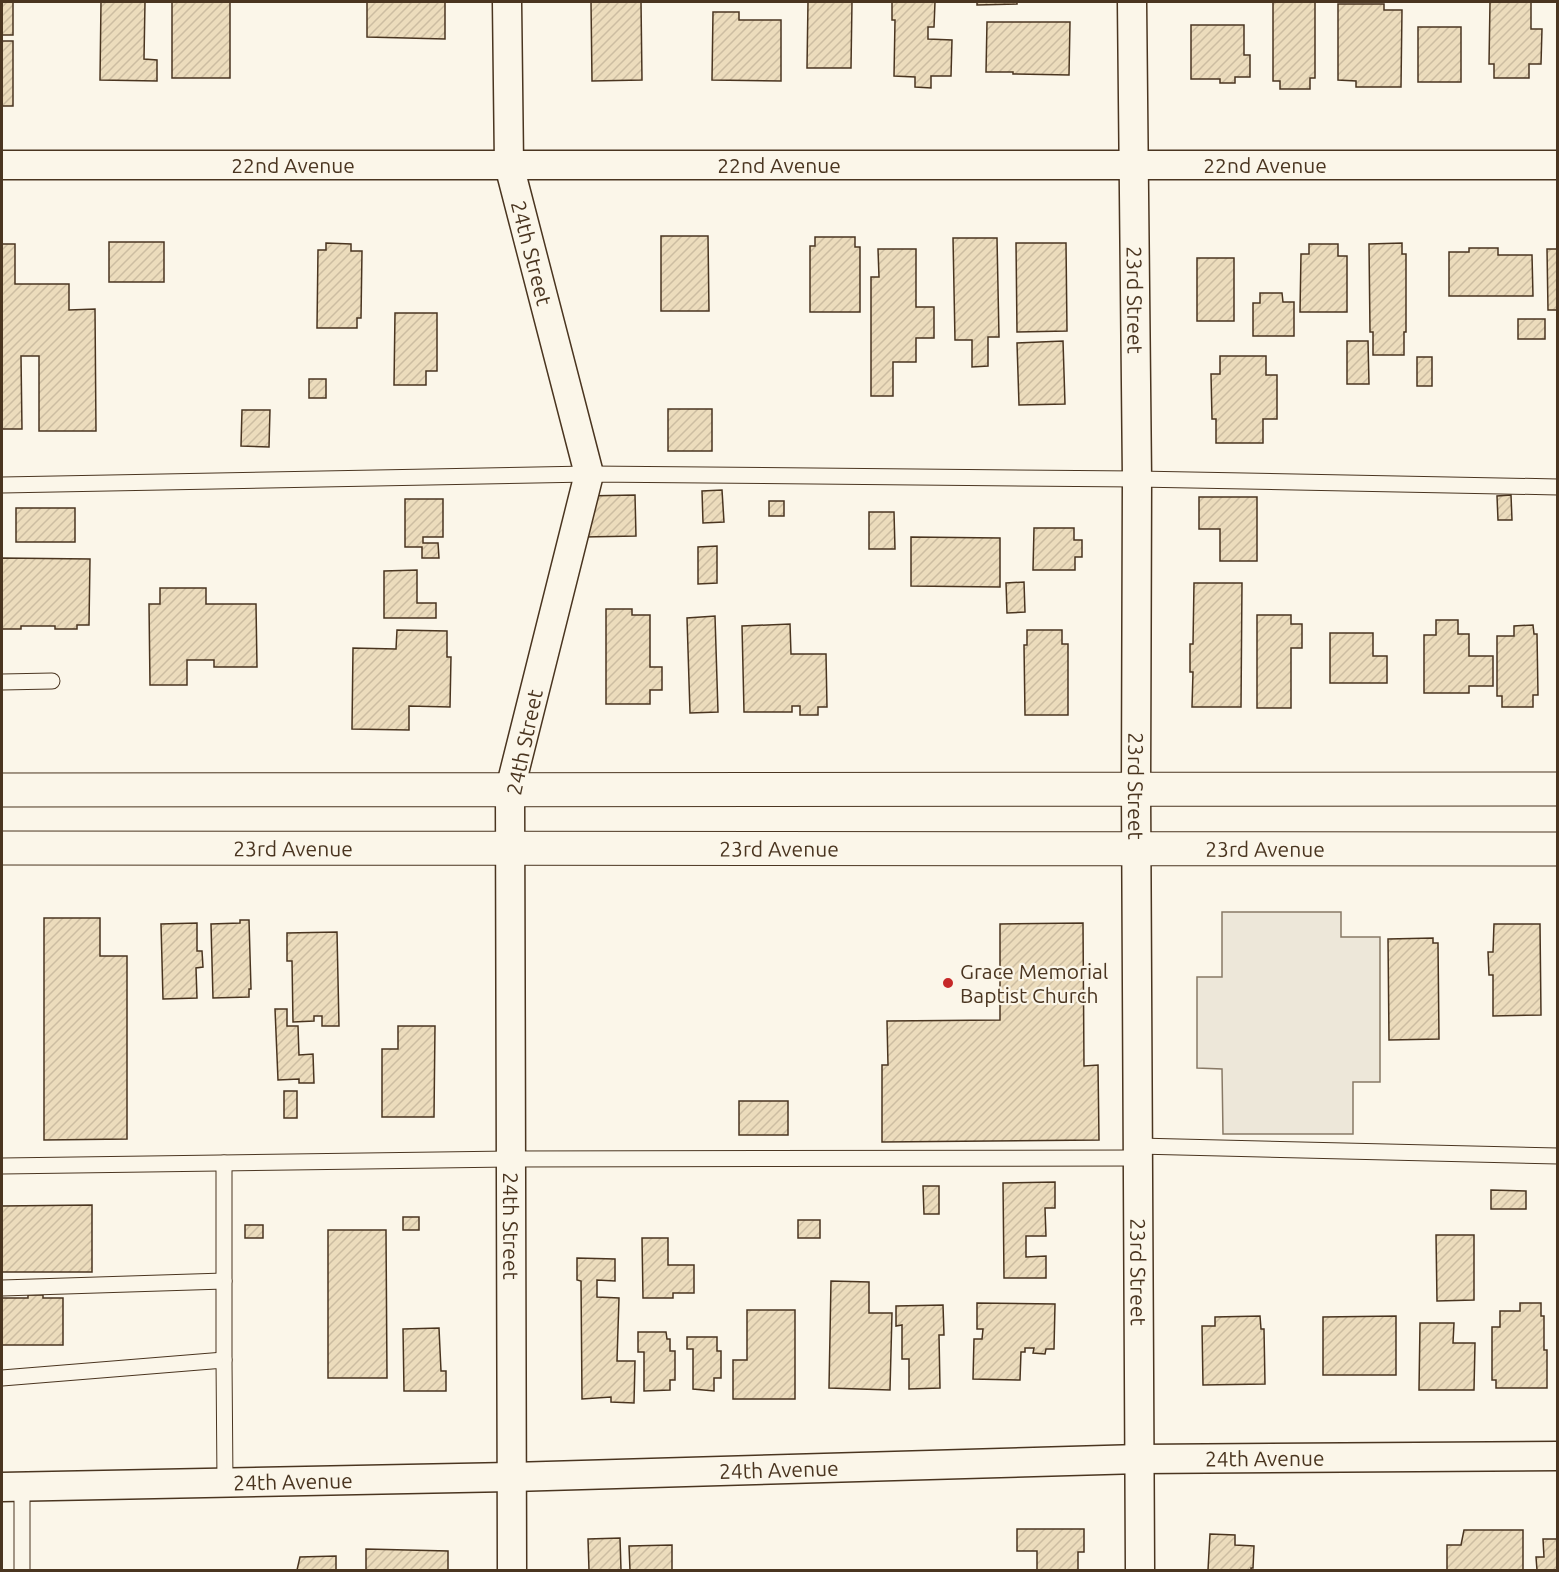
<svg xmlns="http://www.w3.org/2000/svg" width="1559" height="1572" viewBox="0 0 1559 1572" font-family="Ubuntu,sans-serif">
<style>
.parking{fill:#ede7d9;stroke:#887966;stroke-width:1.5}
.building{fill:url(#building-hatch);stroke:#4a3520;stroke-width:1.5}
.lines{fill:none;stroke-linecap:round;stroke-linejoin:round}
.service-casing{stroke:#4a3520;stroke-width:17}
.minor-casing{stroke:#4a3520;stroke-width:31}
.tertiary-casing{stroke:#4a3520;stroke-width:35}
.service{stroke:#fbf6e9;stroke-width:15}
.minor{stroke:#fbf6e9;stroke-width:28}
.tertiary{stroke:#fbf6e9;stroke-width:33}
.poi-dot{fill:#c62828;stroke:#fbf6e9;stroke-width:2}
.labels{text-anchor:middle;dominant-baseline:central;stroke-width:4.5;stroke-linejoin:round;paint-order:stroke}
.street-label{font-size:21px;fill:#4a3520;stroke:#fbf6e9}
.poi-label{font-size:21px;fill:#4a3520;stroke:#fbf6e9;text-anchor:start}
</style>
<defs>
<pattern id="building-hatch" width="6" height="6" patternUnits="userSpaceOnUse" patternTransform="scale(1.5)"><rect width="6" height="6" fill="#ecdcbc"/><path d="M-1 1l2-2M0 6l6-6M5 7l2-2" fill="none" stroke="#ccbda1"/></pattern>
</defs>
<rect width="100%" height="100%" fill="#fbf6e9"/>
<polygon class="parking" points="1222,912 1341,912 1341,937 1380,937 1380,1082 1353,1082 1353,1134 1223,1134 1222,1069 1197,1068 1197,977 1222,977"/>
<g class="building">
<rect x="2" y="2" width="11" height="33"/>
<polygon points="101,2 145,2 144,59 157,60 157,81 100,80"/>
<rect x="172" y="2" width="58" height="76"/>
<polygon points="367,2 445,2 445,39 367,37"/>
<polygon points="591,2 641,2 642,80 592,81"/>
<polygon points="808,2 852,2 851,68 807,68"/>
<polygon points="892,2 935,2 934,27 928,27 928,39 952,40 951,76 931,76 931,88 915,87 915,77 894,76 895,20 892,20"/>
<polygon points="977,2 1017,2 1017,4 977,5"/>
<polygon points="1273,2 1315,2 1315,78 1310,78 1310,89 1280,89 1280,81 1273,81"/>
<polygon points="1490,2 1531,2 1531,29 1542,29 1541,64 1529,64 1529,78 1494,78 1494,64 1489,64"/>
<polygon points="1338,4 1384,4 1384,10 1402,10 1401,87 1356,87 1356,81 1338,80"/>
<polygon points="713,12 739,12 739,20 781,20 781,81 712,80"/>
<polygon points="987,22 1070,22 1069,75 1013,74 1013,72 986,72"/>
<polygon points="1191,25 1244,25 1244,55 1250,55 1250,77 1235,77 1235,83 1220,83 1220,79 1191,79"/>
<rect x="1418" y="27" width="43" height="55"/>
<rect x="2" y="41" width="11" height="65"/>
<polygon points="661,236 708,236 709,311 661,311"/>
<polygon points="815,237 855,237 855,247 860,247 860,312 810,312 810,246 815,246"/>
<polygon points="953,238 997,238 999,337 988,337 988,366 972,367 972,340 955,340"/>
<rect x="109" y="242" width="55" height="40"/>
<polygon points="326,243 351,244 351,251 362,251 361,318 357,318 357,328 317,328 318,250 326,250"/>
<polygon points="1016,243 1066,243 1067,331 1017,332"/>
<polygon points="1402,243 1402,254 1406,254 1406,332 1404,332 1404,355 1373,355 1373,332 1370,332 1369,244"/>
<polygon points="2,244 15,244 15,284 69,284 69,310 95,309 96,431 39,431 39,356 21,356 22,429 2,429"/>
<polygon points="1309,244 1338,244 1338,256 1347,256 1347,312 1300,312 1301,254 1309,254"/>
<polygon points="1469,248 1498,248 1498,255 1532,255 1533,296 1449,296 1449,252 1469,252"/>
<polygon points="878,249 916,249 916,307 934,307 934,338 916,338 916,362 893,362 893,396 871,396 871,277 879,277"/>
<polygon points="1547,249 1558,249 1558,310 1548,310"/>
<rect x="1197" y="258" width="37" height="63"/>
<polygon points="1260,293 1282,293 1283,302 1294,302 1294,336 1253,336 1253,303 1260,303"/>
<polygon points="395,313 437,313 437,371 426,371 426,385 394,385"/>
<rect x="1518" y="319" width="27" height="20"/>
<polygon points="1063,341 1065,404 1019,405 1017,343"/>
<polygon points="1347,341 1368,341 1369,384 1347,384"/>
<polygon points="1220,356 1266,356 1266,375 1277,375 1277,419 1263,419 1263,443 1216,443 1216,419 1212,419 1211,374 1220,374"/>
<rect x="1417" y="357" width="15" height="29"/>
<rect x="309" y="379" width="17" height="19"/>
<rect x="668" y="409" width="44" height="42"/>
<polygon points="242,410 270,410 269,447 241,446"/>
<polygon points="722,490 724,522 703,523 702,491"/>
<polygon points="635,495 636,536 584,537 583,496"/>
<polygon points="1511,495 1512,520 1498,520 1497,496"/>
<polygon points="1199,497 1257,497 1257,561 1220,561 1220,529 1199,529"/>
<polygon points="405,499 443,499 443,537 423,537 423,543 438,543 439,558 422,558 422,547 405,547"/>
<rect x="769" y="501" width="15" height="15"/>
<rect x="16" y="508" width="59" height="34"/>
<polygon points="869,512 894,512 895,549 869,549"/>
<polygon points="1034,528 1074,528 1074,540 1082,540 1082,557 1075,557 1075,570 1033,570"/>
<polygon points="911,537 1000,538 1000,587 911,586"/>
<polygon points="717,546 717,583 698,584 698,547"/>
<polygon points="2,558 90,559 89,625 77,625 77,629 55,629 55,626 21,626 21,629 2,629"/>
<polygon points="417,570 417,603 436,603 436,618 384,618 384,571"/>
<polygon points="1024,582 1025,612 1007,613 1006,583"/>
<polygon points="1194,583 1242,583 1241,707 1192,707 1193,672 1190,672 1190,644 1193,644"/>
<polygon points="160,588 206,588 206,604 256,604 257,667 214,667 214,660 187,660 187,685 150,685 149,604 160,604"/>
<polygon points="606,609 632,609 632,615 650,615 650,667 662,667 662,690 650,690 650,704 606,704"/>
<polygon points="1257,615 1291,615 1291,624 1302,624 1302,648 1291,648 1291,708 1257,708"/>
<polygon points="715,616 718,712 690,713 687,618"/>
<polygon points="1436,620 1458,620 1458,634 1469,634 1469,656 1493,656 1493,686 1469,686 1469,693 1424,693 1424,635 1436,635"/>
<polygon points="790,624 791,654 826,654 827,707 818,707 818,715 800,715 800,706 792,706 792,712 744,712 742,626"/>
<polygon points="1533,625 1534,634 1537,634 1538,695 1533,695 1533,707 1502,707 1502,696 1497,696 1497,636 1514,636 1514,626"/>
<polygon points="397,630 447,631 447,657 451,657 450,707 409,706 409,730 352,729 353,648 396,649"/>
<polygon points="1027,630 1062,630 1062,644 1068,644 1068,715 1025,715 1024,645 1027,645"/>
<polygon points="1330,633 1373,633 1373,656 1387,656 1387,683 1330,683"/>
<polygon points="44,918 100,918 100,956 127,956 127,1139 44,1140"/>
<polygon points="240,920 249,920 251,989 249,989 249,997 213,998 211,924 240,923"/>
<polygon points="197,923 197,951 202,951 203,967 196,968 197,998 163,999 161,924"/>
<polygon points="1083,923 1084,1066 1098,1065 1099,1140 882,1142 882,1065 888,1065 887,1021 1000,1020 1000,924"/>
<polygon points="1494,924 1540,924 1541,1015 1493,1016 1493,975 1489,975 1488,952 1493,952"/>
<polygon points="337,932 339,1026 322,1026 322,1016 314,1016 314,1021 293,1022 292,961 287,961 287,933"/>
<polygon points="1433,938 1433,943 1438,943 1439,1039 1389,1040 1388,939"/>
<polygon points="275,1009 287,1009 287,1026 298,1026 299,1055 313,1054 314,1083 299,1083 299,1079 278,1080"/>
<polygon points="398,1026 435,1026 434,1117 382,1117 382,1049 398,1049"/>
<rect x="284" y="1091" width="13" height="27"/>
<rect x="739" y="1101" width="49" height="34"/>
<polygon points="1055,1182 1055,1208 1045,1208 1046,1236 1026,1236 1026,1257 1046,1256 1046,1278 1004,1278 1003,1183"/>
<polygon points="923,1186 939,1186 939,1214 924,1214"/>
<polygon points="1491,1190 1526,1191 1526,1209 1491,1209"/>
<polygon points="92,1205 92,1272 2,1272 2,1206"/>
<rect x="403" y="1217" width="16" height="13"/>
<rect x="798" y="1220" width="22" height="18"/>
<rect x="245" y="1225" width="18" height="13"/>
<polygon points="328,1230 386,1230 387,1378 328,1378"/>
<polygon points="1436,1235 1474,1235 1474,1300 1437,1301"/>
<polygon points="642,1238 668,1238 668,1265 694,1265 694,1293 673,1293 673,1298 643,1298"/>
<polygon points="577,1258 615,1259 615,1281 597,1280 597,1297 619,1298 617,1361 635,1361 634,1403 611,1402 611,1397 582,1399 581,1281 577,1280"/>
<polygon points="831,1281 869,1282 869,1313 892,1313 890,1390 829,1388"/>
<polygon points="28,1295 43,1295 43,1298 63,1298 63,1345 2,1345 2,1298 28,1298"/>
<polygon points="977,1303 1055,1304 1054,1349 1046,1349 1045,1354 1033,1353 1034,1348 1025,1348 1025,1352 1021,1352 1020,1380 973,1379 974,1339 982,1339 983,1329 977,1329"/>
<polygon points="1520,1303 1541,1303 1541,1316 1544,1316 1544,1350 1547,1350 1547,1388 1496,1388 1496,1380 1492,1380 1492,1327 1500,1327 1500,1311 1520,1311"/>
<polygon points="943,1305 944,1335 939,1335 940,1388 909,1389 909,1359 902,1359 902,1325 896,1326 896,1306"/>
<polygon points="747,1310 795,1310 795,1399 733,1399 733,1360 747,1360"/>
<polygon points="1260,1316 1261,1329 1264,1329 1265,1384 1203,1385 1202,1326 1215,1326 1215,1317"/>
<polygon points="1396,1316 1396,1375 1323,1375 1323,1317"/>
<polygon points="1420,1323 1454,1323 1453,1343 1475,1343 1474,1390 1419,1390"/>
<polygon points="439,1328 441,1371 446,1371 446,1391 404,1391 403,1329"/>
<polygon points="638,1332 666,1332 667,1339 670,1339 670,1351 675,1351 675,1380 670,1380 670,1390 644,1391 644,1352 638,1352"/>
<polygon points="687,1337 717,1337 717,1351 721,1351 721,1378 714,1378 714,1391 693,1389 693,1349 687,1349"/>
<polygon points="1017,1529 1084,1529 1084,1552 1078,1552 1078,1570 1037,1570 1037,1551 1017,1551"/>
<polygon points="1464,1530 1523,1530 1523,1570 1447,1570 1447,1545 1461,1545"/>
<polygon points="1210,1534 1235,1535 1235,1545 1254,1546 1253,1568 1251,1568 1251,1570 1208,1570"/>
<polygon points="620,1538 621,1570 589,1570 588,1539"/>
<polygon points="1543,1539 1558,1539 1558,1570 1537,1570 1536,1557 1544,1557"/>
<polygon points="672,1545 672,1570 630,1570 629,1546"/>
<polygon points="366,1549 448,1551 448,1570 366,1570"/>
<polygon points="336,1556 336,1570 297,1570 300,1557"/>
</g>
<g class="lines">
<defs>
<g id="service">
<polyline points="2,485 589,474 1137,479 1558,487"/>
<polyline points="2,682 52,681"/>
<polyline points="1138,1146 1558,1156"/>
<polyline points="2,1166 511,1159 1138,1158"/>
<polyline points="2,1288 224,1281"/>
<polyline points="224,1360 224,1163"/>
<polyline points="2,1378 224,1360 225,1483"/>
<polyline points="22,1486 22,1570"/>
</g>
<g id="minor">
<path id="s1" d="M507,2L509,165L589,474L510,789L512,1570"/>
<path id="s2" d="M1132,2L1137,479L1136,789L1140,1570"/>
<path id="s3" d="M2,165H1558"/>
<path id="s4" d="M2,1487L512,1477L1140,1459L1558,1456"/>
</g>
<g id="tertiary">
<polyline points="2,790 1558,789"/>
<path id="s5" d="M2,848L1558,849"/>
</g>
</defs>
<use href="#service" class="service-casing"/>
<use href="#minor" class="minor-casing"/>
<use href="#tertiary" class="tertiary-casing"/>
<use href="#service" class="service"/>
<use href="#minor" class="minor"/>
<use href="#tertiary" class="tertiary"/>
</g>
<circle class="poi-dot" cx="948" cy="983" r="6"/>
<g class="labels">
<g class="street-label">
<text stroke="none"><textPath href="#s3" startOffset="291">22nd Avenue</textPath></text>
<text stroke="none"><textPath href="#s3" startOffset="777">22nd Avenue</textPath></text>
<text stroke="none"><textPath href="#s3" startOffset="1263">22nd Avenue</textPath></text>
<text stroke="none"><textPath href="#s1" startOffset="254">24th Street</textPath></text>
<text stroke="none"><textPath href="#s2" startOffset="298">23rd Street</textPath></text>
<text transform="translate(524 742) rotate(-78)">24th Street</text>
<text stroke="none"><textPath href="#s2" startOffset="784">23rd Street</textPath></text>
<text stroke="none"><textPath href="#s5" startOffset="291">23rd Avenue</textPath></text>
<text stroke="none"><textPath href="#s5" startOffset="777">23rd Avenue</textPath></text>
<text stroke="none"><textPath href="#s5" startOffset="1263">23rd Avenue</textPath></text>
<text stroke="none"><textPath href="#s1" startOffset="1244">24th Street</textPath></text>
<text stroke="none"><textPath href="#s2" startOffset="1270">23rd Street</textPath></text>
<text stroke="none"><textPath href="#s4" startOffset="1263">24th Avenue</textPath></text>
<text stroke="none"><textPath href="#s4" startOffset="777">24th Avenue</textPath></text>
<text stroke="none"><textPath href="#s4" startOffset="291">24th Avenue</textPath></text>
</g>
<g class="poi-label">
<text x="960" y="971">Grace Memorial<tspan x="960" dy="24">Baptist Church</tspan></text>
</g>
</g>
<rect width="1559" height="1572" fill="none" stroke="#4a3520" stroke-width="6"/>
</svg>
